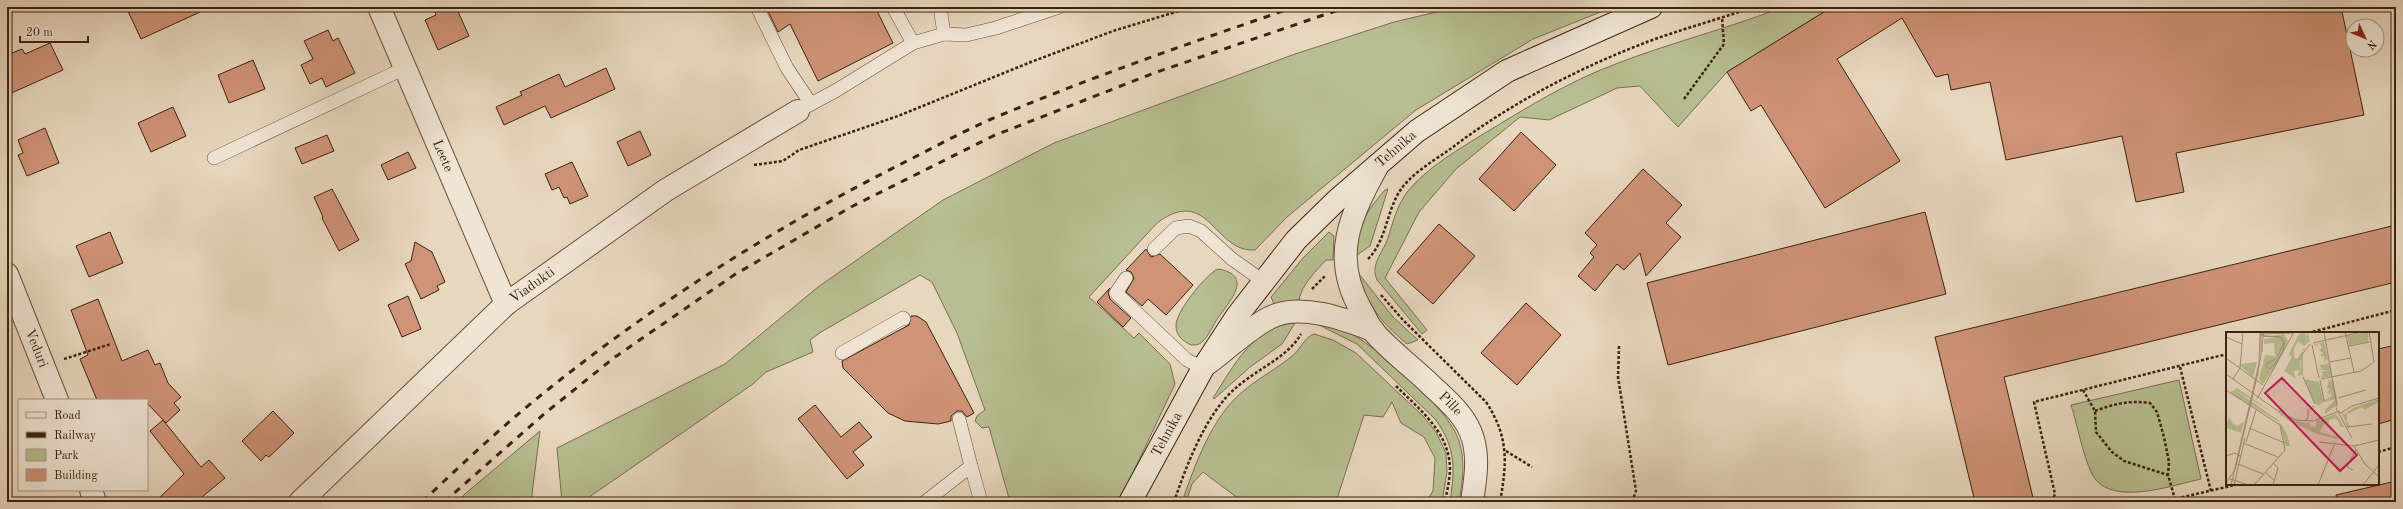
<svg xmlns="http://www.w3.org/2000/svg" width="2403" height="509" viewBox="0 0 2403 509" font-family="'Old Standard TT',serif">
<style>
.green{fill:#b7be91;stroke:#797050}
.building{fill:#cf9377;stroke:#3b230e}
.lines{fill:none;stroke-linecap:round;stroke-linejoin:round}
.service-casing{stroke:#66503a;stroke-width:14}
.minor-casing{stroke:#66503a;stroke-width:24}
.secondary-casing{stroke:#3b230e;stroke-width:24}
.path{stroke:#3b230e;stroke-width:2.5;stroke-dasharray:3 2;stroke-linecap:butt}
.service{stroke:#f0e5d5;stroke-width:13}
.minor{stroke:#f0e5d5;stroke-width:22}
.secondary{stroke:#f0e5d5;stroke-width:22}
.rail{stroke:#3b230e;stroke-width:3;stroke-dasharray:7 7;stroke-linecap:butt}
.labels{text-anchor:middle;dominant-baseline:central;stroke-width:3;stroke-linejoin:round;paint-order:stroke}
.street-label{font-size:14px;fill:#3b230e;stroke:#f0e5d5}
.inset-road{fill:none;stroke:#a38f78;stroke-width:1}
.view{fill:#c2185b;fill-opacity:0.15;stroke:#c2185b;stroke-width:2}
.inset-edge{fill:none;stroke:#3b230e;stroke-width:2}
</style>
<rect width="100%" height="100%" fill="#e8d7bf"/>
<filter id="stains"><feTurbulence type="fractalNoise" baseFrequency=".005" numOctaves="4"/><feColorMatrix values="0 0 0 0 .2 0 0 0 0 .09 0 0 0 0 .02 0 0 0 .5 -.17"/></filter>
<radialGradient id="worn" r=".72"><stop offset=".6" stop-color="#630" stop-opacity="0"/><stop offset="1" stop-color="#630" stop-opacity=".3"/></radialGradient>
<g class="green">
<path d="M1458,7H1613L1533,39L1416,110L1287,217L1255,250C1214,253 1209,184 1157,223L1089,297L1134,338L1139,333L1170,364L1175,384L1119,502H1010L989,427L982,428L975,421L977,416L985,410L957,333L932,282L920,275L821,332L810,340L813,352L766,372L753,384L582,502H562L557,448L725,364L818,287L943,200L1054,143L1295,54L1394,22Z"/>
<path d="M1783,7H1832L1727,72L1678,127L1640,86L1617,88L1549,120L1520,117L1456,169L1419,212L1385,278L1427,330L1422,334L1377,280C1370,264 1383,253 1388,238C1393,222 1397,205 1408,191C1428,167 1459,149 1485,133C1526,108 1568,82 1613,65C1669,43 1727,29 1783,7Z"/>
<path d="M1388,189L1370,246L1354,257C1359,225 1364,214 1385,190Z"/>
<path d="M1329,232L1334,236L1333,260H1326C1316,271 1302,284 1299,300L1274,304L1271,297L1303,258Z"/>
<path d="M1218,269C1254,275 1230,301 1218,318C1213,325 1209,336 1202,342C1199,345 1195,345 1191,345C1183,341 1176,336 1176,326C1175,313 1206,274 1218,269Z"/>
<path d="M1359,274L1393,317L1418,340L1407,344C1378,319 1372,309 1355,275Z"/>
<path d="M1295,323L1282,344L1250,367L1214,399L1213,398C1233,367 1253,326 1295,323Z"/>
<path d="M1315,323C1325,325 1336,326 1345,330C1375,345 1445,406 1457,436C1466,458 1463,479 1459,502H1450C1455,468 1456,449 1436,420L1357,344Z"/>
<path d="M1314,334L1333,340L1356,353L1423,416L1436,432L1446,453L1447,472L1442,502H1426L1433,491L1435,458L1424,437L1401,423L1392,402L1383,417L1364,415L1336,502H1243L1203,472L1192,484L1186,502H1182C1195,465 1211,419 1241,393C1257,379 1275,370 1291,357C1300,351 1304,337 1314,334Z"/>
<path d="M2179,380L2201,479C2173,485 2107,509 2091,472C2082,452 2078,427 2071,405Z"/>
<polygon points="540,431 531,502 457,502 466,493"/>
</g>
<g class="building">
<polygon points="126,7 211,7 141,39"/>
<polygon points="445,7 456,7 469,36 438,50 425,20 436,15 435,12"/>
<polygon points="766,7 875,7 893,43 818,81 790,24 778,32"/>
<polygon points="1832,7 2341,7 2364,115 2176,153 2184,192 2136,202 2122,136 2006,160 1990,82 1951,90 1948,74 1936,77 1902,18 1837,59 1900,161 1825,208 1761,105 1751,111 1727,72"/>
<polygon points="328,30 333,41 338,38 355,73 326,87 322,78 310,84 301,65 313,59 304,41"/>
<polygon points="50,43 63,70 7,95 7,55 22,49 25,54"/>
<polygon points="253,60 265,89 229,103 218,75"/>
<polygon points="606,68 615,89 551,118 545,106 504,125 496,107 522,95 520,92 559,74 565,87"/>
<polygon points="173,107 186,136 151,152 138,123"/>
<polygon points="45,128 59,163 27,176 18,155 23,153 18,140"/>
<polygon points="640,131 651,155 628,166 617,142"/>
<polygon points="1521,132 1556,165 1514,211 1479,179"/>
<polygon points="327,135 334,151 302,164 295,148"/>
<polygon points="408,152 416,168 388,180 381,165"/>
<polygon points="572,162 588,196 570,204 567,197 564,198 559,187 552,190 545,174"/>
<polygon points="1643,169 1682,205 1666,223 1681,237 1646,276 1640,253 1624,270 1617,264 1595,291 1578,276 1594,257 1590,253 1597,245 1585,233"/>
<polygon points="332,189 359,240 339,251 322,218 323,217 314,197"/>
<polygon points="1925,212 1946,294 1668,365 1647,283"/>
<polygon points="1439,224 1475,256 1433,304 1397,272"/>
<polygon points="2396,225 2396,282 2004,377 2034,502 1975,502 1935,337"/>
<polygon points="110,232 123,263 89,277 76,246"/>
<polygon points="415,242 432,252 445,282 437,286 439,290 421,299 405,264 411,261"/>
<polygon points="1146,249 1151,257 1160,254 1193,285 1166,315 1148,299 1142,306 1126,292 1134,278 1131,272 1126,270"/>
<polygon points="1110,288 1108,292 1110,299 1131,318 1123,327 1097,302"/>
<polygon points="408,296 421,329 402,337 388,305"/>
<polygon points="98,299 122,361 148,350 155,365 160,363 168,383 181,397 174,403 180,410 166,423 147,403 147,400 97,400 80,359 88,355 71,310"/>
<polygon points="1526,303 1561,335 1517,385 1481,353"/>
<polygon points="911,316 917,316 926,322 974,413 967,417 962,411 957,411 951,416 951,421 938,424 905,421 888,413 843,368 842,361 909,325"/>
<polygon points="2396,345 2396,419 2378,424 2378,349"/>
<polygon points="815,405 841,437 859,422 872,437 853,452 864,465 847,479 798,419"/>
<polygon points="273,411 294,433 269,457 266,455 261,461 242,441"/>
<polygon points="163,420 201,467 209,460 225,478 196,502 155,502 184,474 150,431"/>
<polygon points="2396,481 2396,502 2337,502 2336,495"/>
</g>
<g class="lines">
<defs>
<g id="service">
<polyline points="757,7 787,68 811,104"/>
<polyline points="893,7 913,43"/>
<polyline points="940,7 944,34"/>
<polyline points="798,111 837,90 913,43 944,34 966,35 996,28 1059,7"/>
<polyline points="214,158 405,68"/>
<polyline points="1154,249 1176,228 1189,226 1201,231 1232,259 1263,281"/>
<polyline points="1126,278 1116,293 1187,360 1203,368"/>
<polyline points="842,353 903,318 904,319"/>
<polyline points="959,419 971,466"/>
<polyline points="925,502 971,466 981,502"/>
</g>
<g id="minor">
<path id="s1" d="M379,7L506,304"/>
<path id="s2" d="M1378,165C1351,214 1330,256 1361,310C1365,316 1368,325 1373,331C1390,351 1414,368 1433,387C1448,401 1467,417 1473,439C1479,460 1475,481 1472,502"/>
<path id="s3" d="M7,274L57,400"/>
<path d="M1207,364C1227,349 1247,330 1269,318C1299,302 1344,319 1373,330"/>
<polyline points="91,490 95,502"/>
<path id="s4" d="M300,502L506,304L666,190L798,111"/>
</g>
<g id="secondary">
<path id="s5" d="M1130,502L1203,368L1237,316L1296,240L1337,200L1417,131L1507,71L1651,7"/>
</g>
</defs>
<use href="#service" class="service-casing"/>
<use href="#minor" class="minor-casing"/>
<use href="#secondary" class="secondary-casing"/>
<g class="path">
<polyline points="1684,99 1724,44 1722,18"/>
<polyline points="754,165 783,161 799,150 898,116 1031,62 1113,31 1192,7"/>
<path d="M1368,259C1389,238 1386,203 1407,182C1420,168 1438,158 1453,147C1511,103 1579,68 1647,42C1682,29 1719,19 1754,7"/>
<polyline points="1312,289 1325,276"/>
<path d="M1381,295L1403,320L1486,402C1509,437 1507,463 1500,502"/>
<polyline points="2308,333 2396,310"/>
<polyline points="1619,346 1618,377 1636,491 1632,502"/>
<polyline points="64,359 111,344"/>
<polyline points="2180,367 2211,491"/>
<path d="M1396,386C1420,410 1449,432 1450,468C1450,479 1447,491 1445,502"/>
<polyline points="2083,390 2095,411 2096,432 2112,452 2124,461 2168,475"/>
<path d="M2095,411C2113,404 2130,400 2150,403L2157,412L2164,437L2169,462L2168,475L2175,499"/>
<polyline points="1506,451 1532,467"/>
<polyline points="2378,452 2396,447"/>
<polyline points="2272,484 2272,486"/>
<path d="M1174,502C1186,466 1207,411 1237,387C1257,369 1287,358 1301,334"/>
<polyline points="2052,502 2055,494 2034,402 2227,354"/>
<polyline points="2162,502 2239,484"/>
</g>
<use href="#service" class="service"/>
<use href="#minor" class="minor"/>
<use href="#secondary" class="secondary"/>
<g class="rail">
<path d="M422,502C459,467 496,432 535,400C649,307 772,229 903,163C931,149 960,133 989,120C1089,78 1192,42 1295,7"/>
<polyline points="444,502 544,414 615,357 734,275 851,207 993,136 1154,73 1347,7"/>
</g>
</g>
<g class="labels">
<g class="street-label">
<text stroke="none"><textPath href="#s5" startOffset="446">Tehnika</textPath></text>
<text stroke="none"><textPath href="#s1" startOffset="162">Leete</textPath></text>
<text stroke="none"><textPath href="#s4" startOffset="318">Viadukti</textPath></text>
<text stroke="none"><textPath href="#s3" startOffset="80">Veduri</textPath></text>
<text stroke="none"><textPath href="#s2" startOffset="285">Pille</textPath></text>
<text stroke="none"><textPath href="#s5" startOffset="77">Tehnika</textPath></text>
</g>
</g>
<g transform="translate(2226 332)">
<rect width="153" height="153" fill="#e8d7bf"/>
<path d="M74,0H79L76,2L79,1L80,6L81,0L84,9L78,14L72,9L68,17V25L71,27L79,15L74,30L75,43L71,44L74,38L68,39L70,47L58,39L66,25L63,22ZM142,0V10L123,13L121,4ZM58,2L62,9L65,3L51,31L37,52L33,47L39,23L49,24L48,11L38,12V7L51,5L57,8L58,15L52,25L49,23L51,28L59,14V9L54,4H43ZM98,10L106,44L95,46L97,41L94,40L101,38H94L96,37L93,33L103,32L101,27L98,30V24H94L97,21L93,18L96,16L94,11L91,12L92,15L88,12ZM31,30L27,45L15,34V32ZM77,42L78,44V47L93,50L97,68L91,72L89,71L78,46ZM103,46V49L107,47L112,72L99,82V78L110,67L98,70L96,58L99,68L106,64L105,59L104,62L101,61L104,57L101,56ZM11,56L46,80L9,58L52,88L57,95L61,103L64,114H60L53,90L4,61ZM153,67V70L138,78L136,75L121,82V89L123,93H127L121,94L116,81L119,83L122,79L132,74ZM48,78L74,90L83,91L85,95L90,94V89L110,82L118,95H115L110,86L103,88V92L99,90L94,100L113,105L111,107L91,102L62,88ZM3,85L7,92L12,94L18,89L15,101L0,96Z" fill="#b7be91"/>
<path class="inset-road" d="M35,0V3L37,4L54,5L58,11L51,26L40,32V35L44,37L50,30L57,19L59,10L55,5L38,4L35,0M98,0L111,74M119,0L128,40M36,2L68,1M0,5L16,12M87,11L136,0M86,13L93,46M123,14L144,10M36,20L37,0M0,26L37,53M104,30L125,26M0,42L49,77L70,88L87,89L111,80M76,43V23L84,12M77,45L89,72M7,47L14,36L17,0M95,47L135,39L148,30L143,0M0,58L54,93L59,118L28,153M112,66L140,58M31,67L68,0M91,73L98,69L94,48M110,75L111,79L115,81L126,74L153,66M112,80L126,106M78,89L82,86V78L88,74M121,95L146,92M23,96L59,111M20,110L30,78M93,110L128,114L153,108M17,111L52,125M128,114L139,132L153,145M0,124L9,121L14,124M12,132L37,142M127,138L121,135L130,117M39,140L48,148M4,147L23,153M0,151L9,138L31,45L35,23V0M5,153L33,32L34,0M8,153L19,106M47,153L52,136L47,131M92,153L108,113M137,153L153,133"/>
<path class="view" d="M56,46L131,123L114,139L39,61Z"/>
<rect width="153" height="153" class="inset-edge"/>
</g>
<rect width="2403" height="509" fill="none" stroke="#e8d7bf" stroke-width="24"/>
<rect x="8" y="8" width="2387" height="493" fill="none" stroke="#3b230e" stroke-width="2"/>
<rect x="12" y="12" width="2379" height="485" fill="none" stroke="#3b230e"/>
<rect x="18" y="399" width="130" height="92" fill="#f0e5d5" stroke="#a89785"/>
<rect x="26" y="412" width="20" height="6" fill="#f0e5d5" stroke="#a89785"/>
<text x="54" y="419" font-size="12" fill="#3b230e">Road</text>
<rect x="26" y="432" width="20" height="6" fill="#3b230e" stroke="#a89785"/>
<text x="54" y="439" font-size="12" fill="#3b230e">Railway</text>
<rect x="26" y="449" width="20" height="12" fill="#b7be91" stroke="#a89785"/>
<text x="54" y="459" font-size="12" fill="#3b230e">Park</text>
<rect x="26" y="469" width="20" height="12" fill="#cf9377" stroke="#a89785"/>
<text x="54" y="479" font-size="12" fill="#3b230e">Building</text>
<g transform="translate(2365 38) rotate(134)"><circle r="19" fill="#f0e5d5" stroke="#a89785"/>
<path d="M0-3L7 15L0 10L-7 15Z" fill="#8f2418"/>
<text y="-6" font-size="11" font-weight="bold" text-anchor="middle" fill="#3b230e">N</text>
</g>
<path d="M20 36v6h68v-6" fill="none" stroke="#3b230e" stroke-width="2"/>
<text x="26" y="36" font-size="12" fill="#3b230e" stroke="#f0e5d5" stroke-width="3" paint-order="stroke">20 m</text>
<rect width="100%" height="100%" filter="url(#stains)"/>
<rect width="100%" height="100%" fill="url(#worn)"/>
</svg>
